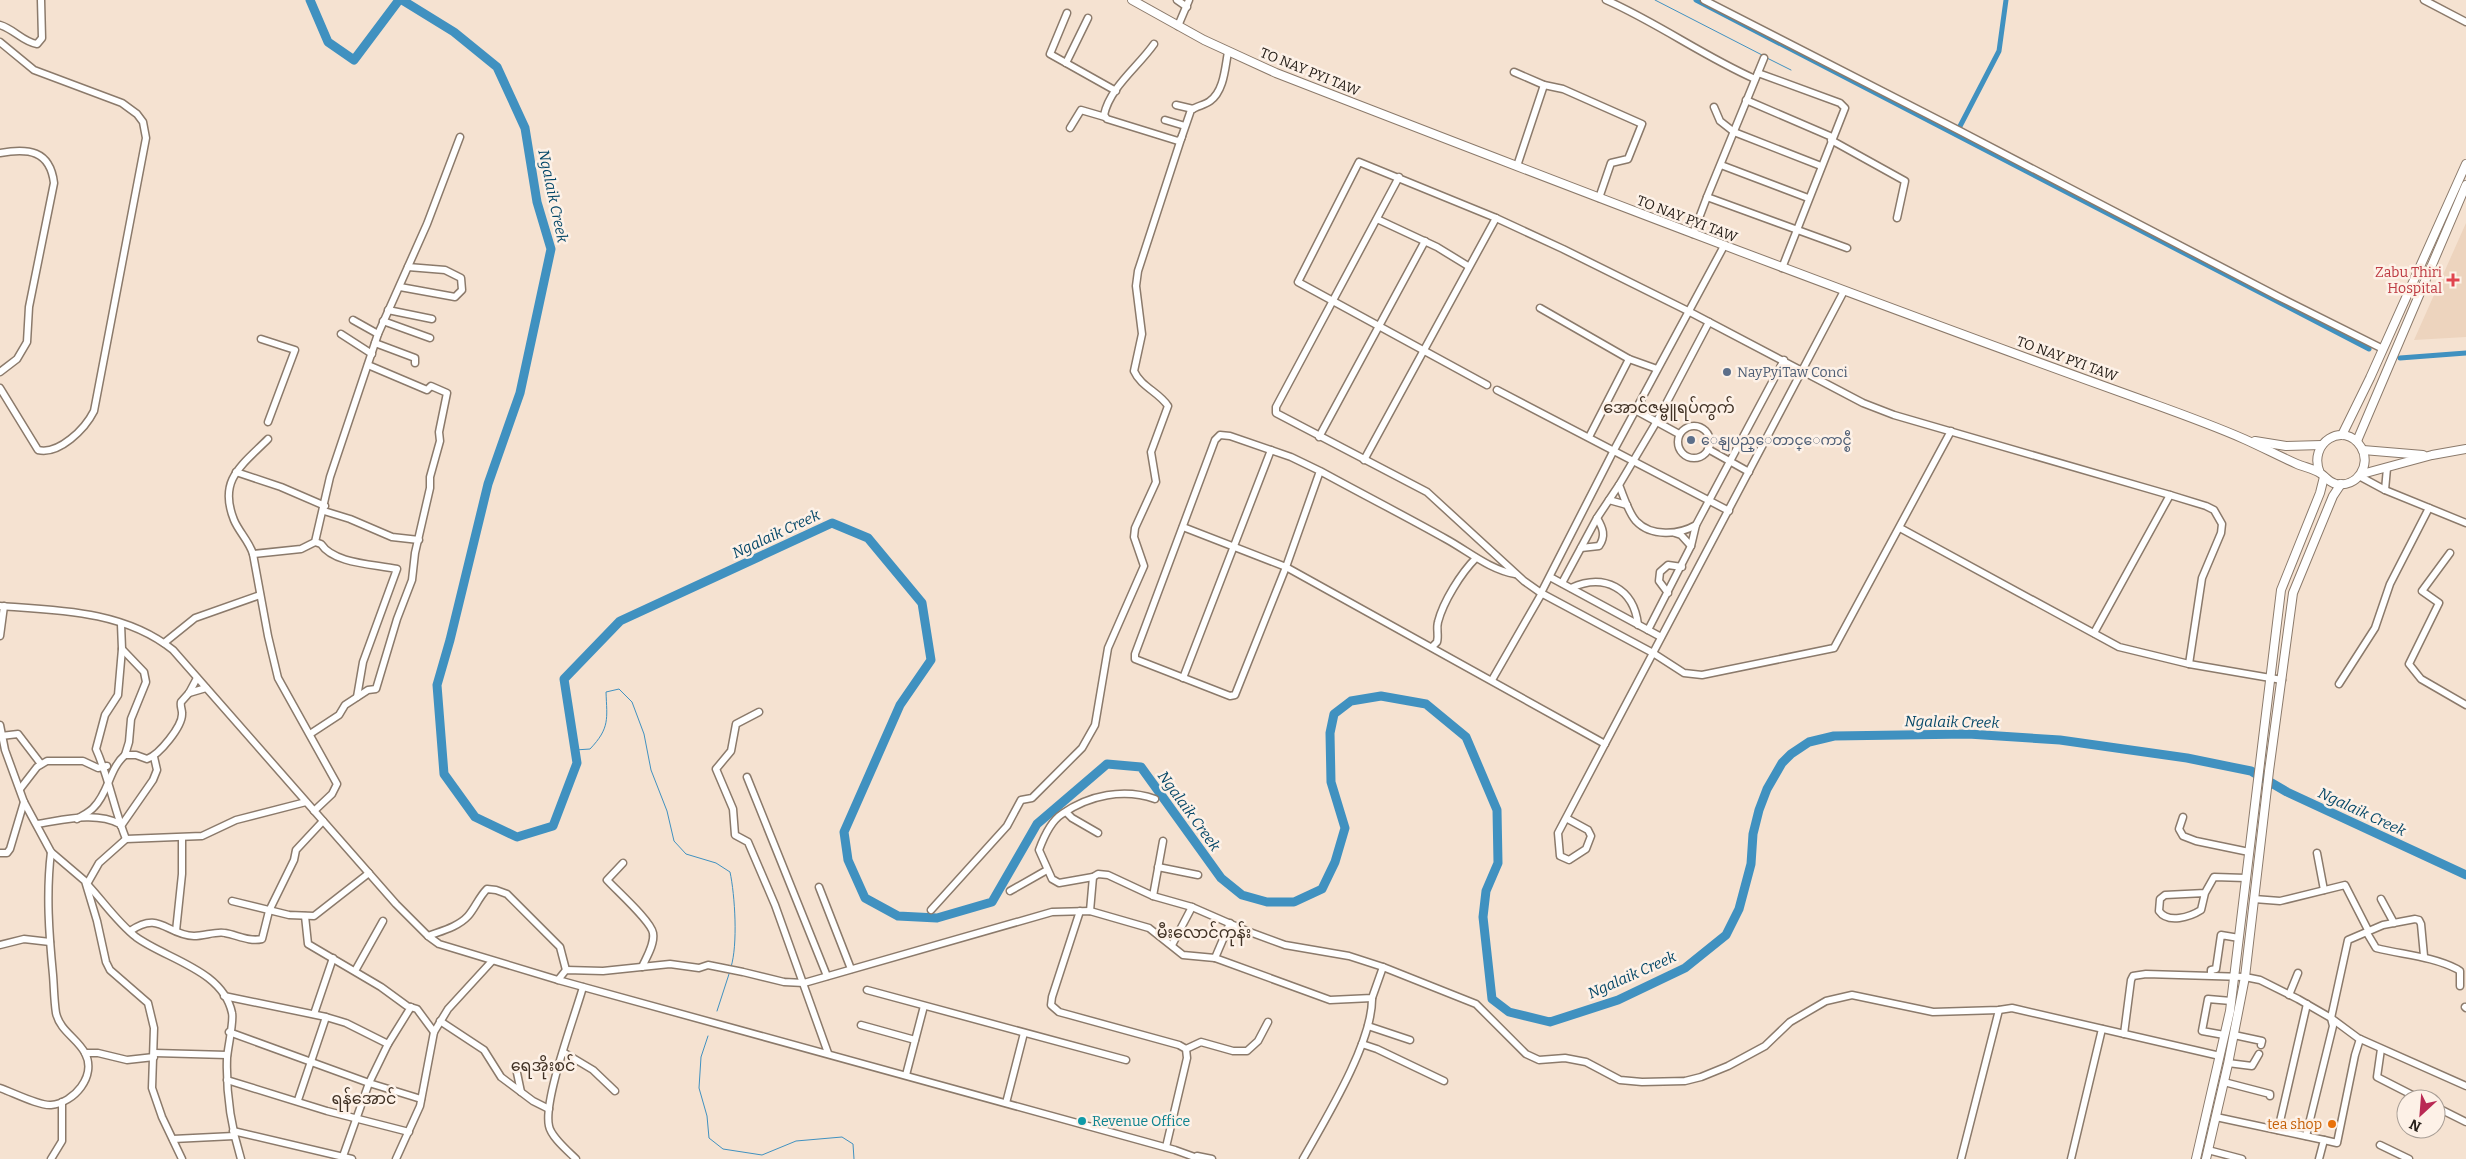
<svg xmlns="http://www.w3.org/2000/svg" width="2466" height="1159" viewBox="0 0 2466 1159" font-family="Bitter,'Noto Sans Myanmar',serif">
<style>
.built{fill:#edd4be}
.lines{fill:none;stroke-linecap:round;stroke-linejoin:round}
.stream{stroke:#4091c0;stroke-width:1}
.canal{stroke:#4091c0;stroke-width:5}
.river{stroke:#4091c0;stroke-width:9}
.minor-casing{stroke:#8b7a6b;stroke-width:9}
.major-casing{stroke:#8b7a6b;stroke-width:10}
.minor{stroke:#fff;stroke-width:6}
.major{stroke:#fff;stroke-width:8}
.health-dot{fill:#e0444e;stroke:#fdf1e7;stroke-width:2}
.service-dot{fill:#5c6f8a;stroke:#fdf1e7;stroke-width:2}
.culture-dot{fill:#0f9aa8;stroke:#fdf1e7;stroke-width:2}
.food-dot{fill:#e8710a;stroke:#fdf1e7;stroke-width:2}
.labels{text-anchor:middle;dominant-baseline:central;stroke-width:5;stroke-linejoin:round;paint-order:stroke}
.street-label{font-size:14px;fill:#27201a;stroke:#fdf1e7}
.health-label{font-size:14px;fill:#be3a42;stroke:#fdf1e7;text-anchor:end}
.service-label{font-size:14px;fill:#4e5e75;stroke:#fdf1e7;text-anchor:start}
.culture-label{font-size:14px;fill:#0d838f;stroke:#fdf1e7;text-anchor:start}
.food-label{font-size:14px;fill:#c56008;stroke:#fdf1e7;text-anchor:end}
.water-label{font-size:15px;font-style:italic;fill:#044768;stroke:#fdf1e7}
.quarter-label{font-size:16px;fill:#423326;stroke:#fdf1e7}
</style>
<rect width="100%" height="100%" fill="#f5e2d1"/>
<polygon class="built" points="2466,223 2466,337 2414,340"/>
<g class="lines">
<g class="stream">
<polyline points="1655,0 1764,56"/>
<polyline points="1767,58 1791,70"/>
<path d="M575,750L590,749C610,728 607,719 606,692L619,689L632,702L644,734L651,770L667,811L674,841L686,854L716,863L730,872C735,895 738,945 731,967"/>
<polyline points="717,1011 730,971"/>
<polyline points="708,1036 701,1057 699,1088 707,1116 709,1138 723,1149 762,1155 796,1141 842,1137 853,1144 854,1159"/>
</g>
<g class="canal">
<polyline points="1696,0 2369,349"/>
<polyline points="1957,132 1999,51 2006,0"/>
<polyline points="2400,358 2466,353"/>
</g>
<g class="river">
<polyline points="310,0 328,42 354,60 399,0"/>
<polyline points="402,0 454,32 497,67 525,128 537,202 551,249 520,393 488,484 450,640 437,685 444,774 475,817 517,837 553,826 577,763 564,679 620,621 832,523 868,538 922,603 931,660 900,705 844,832 848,860 865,898 898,916 937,918 992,902 1037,824 1107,764 1141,767 1221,878 1242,895 1267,902 1294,902 1322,889 1335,862 1345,828 1331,782 1330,733 1334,714 1351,701 1381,696 1426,704 1466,737 1497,810 1498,863 1486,891 1483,917 1492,999 1509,1012 1550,1022 1618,1000 1685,968 1726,935 1739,909 1751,864 1753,834 1759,810 1767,789 1782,763 1791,754 1809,742 1834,736 1968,734 2060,740 2187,758 2251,771 2287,792 2466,875"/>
</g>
<defs>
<g id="minor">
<polyline points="1177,0 1187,7"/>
<path d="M1606,0C1658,23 1703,56 1755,79"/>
<polyline points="1704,0 1960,131 2277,296 2383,349"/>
<polyline points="2424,0 2466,22"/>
<polyline points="1067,13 1050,54 1116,91"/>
<path d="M0,25C14,29 23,42 37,44L42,38L41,0"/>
<polyline points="1178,26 1189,0"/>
<path d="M0,42L34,70L122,103L137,114L143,122L146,138L94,411C85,429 59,455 38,450L0,388"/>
<path d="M1154,44C1138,67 1110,87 1104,115L1107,119L1178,141L1181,139L1191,110C1197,106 1205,105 1210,101C1224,91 1225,68 1228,52"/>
<polyline points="1764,58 1707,197 1847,248"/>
<polyline points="1066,63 1088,18"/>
<polyline points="1514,72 1544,85 1563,89 1642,124 1628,159 1611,163 1599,198"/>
<polyline points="1758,73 1840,103 1845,108 1782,268"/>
<polyline points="1746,100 1832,137"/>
<polyline points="1176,105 1193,109"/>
<polyline points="1714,107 1720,121 1734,132 1821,166"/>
<polyline points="1165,120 1185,126"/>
<polyline points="1070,128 1081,110 1105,117"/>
<polyline points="1831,140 1905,181 1897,218"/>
<path d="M0,153C28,148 50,150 54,183L29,307L27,342L17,359L0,372"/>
<polyline points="1721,165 1808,198"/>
<polyline points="1517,166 1544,85"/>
<polyline points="1399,177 1276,407 1276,413 1427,492 1524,581 1541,593 1653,653 1684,673 1702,675 1834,648 1951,431"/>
<polyline points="1377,219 1437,247 1468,266"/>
<polyline points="1693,234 1707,197"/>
<polyline points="400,287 455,297 462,290 461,278 445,270 408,267"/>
<polyline points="1540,308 1629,359 1657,369"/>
<polyline points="388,310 432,319"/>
<polyline points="353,320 378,334"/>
<polyline points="383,321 430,338"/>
<path d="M1709,322L1657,421L1619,485C1624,497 1628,512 1636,521C1651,537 1679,535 1696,525L1784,360"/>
<polyline points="341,334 372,354"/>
<polyline points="261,339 295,350 268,422"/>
<polyline points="375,343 415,358 415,363"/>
<polyline points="1487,385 1298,282 1359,162 1496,218 1563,249 1688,311 1863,403 1894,415 2170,495 2206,506 2214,510 2222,524 2221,533 2202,578 2189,664"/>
<polyline points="1497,390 1729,511"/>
<polyline points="1635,410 1679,434"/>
<circle cx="1694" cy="442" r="16"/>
<polyline points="1319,437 1425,241"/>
<polyline points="1589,437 1629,359"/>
<path d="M268,439C241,466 218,480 234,520C239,532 249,541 253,554L268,636L278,678L337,784L332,794L314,811"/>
<polyline points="1708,449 1749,472"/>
<polyline points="1364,460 1496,218"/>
<path d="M1320,471L1286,567L1235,695L1230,696L1135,659V654L1215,440L1220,435L1230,436L1291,457L1320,471C1362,494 1405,516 1446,539C1468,551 1490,570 1515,574"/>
<polyline points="236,472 281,487 325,506"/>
<polyline points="2359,476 2385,490 2466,523"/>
<polyline points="2385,490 2387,468"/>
<polyline points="1609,500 1627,505"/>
<polyline points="324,511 350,519 392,537 419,540"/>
<polyline points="1183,527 1286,567 1605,744"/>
<polyline points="1900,528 2119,647 2189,664 2282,680"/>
<polyline points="1675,533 1681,535 1691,546"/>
<path d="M315,542L321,544C334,564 374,564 397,569L363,662L357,697"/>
<path d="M1581,548L1599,546C1606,536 1603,528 1597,518"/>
<polyline points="2450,553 2422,591 2439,603 2409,664 2421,679 2466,705"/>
<polyline points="253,554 301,549 315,542 330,477 378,334 427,224 460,137"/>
<polyline points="1550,577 1661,637"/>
<polyline points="1562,583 1597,518 1619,485"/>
<path d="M1571,588C1604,573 1634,588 1638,625"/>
<polyline points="1541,593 1614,450 1724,246"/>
<polyline points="1668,593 1659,581 1660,572 1668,565 1682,567"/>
<path d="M0,606C59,610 125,611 173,650L396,904L428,936L439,944L558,980L1175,1150L1200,1159"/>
<polyline points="121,624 122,649 144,672 146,682 131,719 129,742 125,755"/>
<polyline points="1648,630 1691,546 1696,525"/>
<polyline points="2094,633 2170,495"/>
<polyline points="0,636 4,606"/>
<polyline points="164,643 195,618 260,595"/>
<path d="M1432,647L1437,642C1439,635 1436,629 1438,622C1443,602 1461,573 1476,558"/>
<path d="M122,649L118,695L105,715L96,749C109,778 114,809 126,839"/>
<polyline points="1183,678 1271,450"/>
<polyline points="1492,680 1542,593"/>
<polyline points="2339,684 2375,628 2390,584 2429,508"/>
<polyline points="189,693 206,688"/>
<polyline points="759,712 736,724 731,751 716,769 733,809 735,835 748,842 775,905 828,1053"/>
<polyline points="0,725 5,750 24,802 51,852 85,881 97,921 106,962 110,970 148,1003 154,1028 152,1088 162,1117 182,1159"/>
<polyline points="310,734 339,715 345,705 368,690 376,689 397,619 412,580 415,553 430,488 430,477 440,441 439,432 447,393 431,386 427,390 368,365"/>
<polyline points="1,736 18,734 41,764"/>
<polyline points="747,777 827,976"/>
<polyline points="20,789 37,767 47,761 83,761 98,768 107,766"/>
<path d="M1155,799C1124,788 1089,795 1062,814C1051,821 1043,839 1039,850L1052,879L1059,883L1093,877L1098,874L1108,875L1153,896L1192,907L1247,931L1285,945L1349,956L1383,967L1476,1004L1526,1054L1539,1060L1565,1058L1586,1062L1620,1080L1642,1082L1685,1081L1701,1077L1728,1066L1765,1046L1790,1022L1826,1001L1852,995L1933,1012L1999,1010L2012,1008L2220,1056"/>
<polyline points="1066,812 1072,818 1098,833"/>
<polyline points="2183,817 2179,829 2183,836 2196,841 2249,852"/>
<polyline points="1566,818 1588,830 1591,836 1586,849 1569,860 1560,856 1558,833 1844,291"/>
<path d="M77,819C83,815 90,812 94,807C109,792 109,769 125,755H136L147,759C159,755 183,726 182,713C182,709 180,706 181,702L189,693L197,678"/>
<path d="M37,824C64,820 95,811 120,824"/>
<polyline points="121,826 153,780 157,770 154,757"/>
<polyline points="0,853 7,853 10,849 24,802"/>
<polyline points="2317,853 2324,890"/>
<path d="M623,863L607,880C617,891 651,921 653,933C655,944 646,958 642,967"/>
<polyline points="1158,867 1198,875"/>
<path d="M87,884C103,901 117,922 136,937C166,959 223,970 232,1013C234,1021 228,1046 227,1058C226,1091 231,1127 241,1159"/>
<polyline points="87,884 99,863 126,839 202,836 236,820 306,802"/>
<polyline points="819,887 851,969"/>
<polyline points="1010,891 1047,870"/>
<path d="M2205,893L2201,910C2190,917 2168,924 2159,911L2160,899L2165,895L2205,893L2214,877L2246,878"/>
<polyline points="1153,896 1163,841"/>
<polyline points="2254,899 2280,901 2345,885 2368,930"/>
<polyline points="2381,899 2394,923"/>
<polyline points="232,901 289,915 314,916 369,873"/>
<path d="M931,910L1007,826L1021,800L1032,798L1082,748L1095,725L1108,648L1144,566L1134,537L1135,528L1156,482L1151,452L1168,406C1159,392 1141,387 1134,371L1142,334L1136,286L1138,271L1182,136"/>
<polyline points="1080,911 1052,997 1051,1005 1059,1012 1179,1045 1186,1049 1187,1058 1166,1147"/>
<polyline points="1090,911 1093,877"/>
<polyline points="305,916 308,944 381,987 407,1006 417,1009 434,1032"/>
<path d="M130,931C160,910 166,935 194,936C204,936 217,931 225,933C237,935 249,942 262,939L269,911L294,860L296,850L323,821"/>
<polyline points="176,931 182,874 182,838"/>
<path d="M2367,933L2376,948C2404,955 2431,956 2457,969L2460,971V986"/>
<path d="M428,936C441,931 458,927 468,916C475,908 479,897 487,889L496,890L507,894L560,947L566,970"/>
<polyline points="0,945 24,939 50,942"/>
<polyline points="1172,945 1192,907"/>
<polyline points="1215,958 1230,923"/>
<polyline points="355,971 383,921"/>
<polyline points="2211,975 2211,970 2216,969 2221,935 2239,938"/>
<polyline points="558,980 566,970 603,971 670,964 699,968 708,965 743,972 784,982 804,983 1052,912 1090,911 1149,928 1183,955 1215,958 1330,1000 1372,998 1383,967"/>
<polyline points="867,990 1126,1060"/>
<polyline points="2289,995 2298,973"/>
<polyline points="224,996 326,1017 346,1023 388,1044"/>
<polyline points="2465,1007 2466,1008"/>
<polyline points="314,1014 333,958"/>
<polyline points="440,1021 484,1050 501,1077 533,1101 549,1109"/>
<polyline points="861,1025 915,1040"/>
<polyline points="1368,1026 1410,1040"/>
<polyline points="229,1032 369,1083 421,1099"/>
<polyline points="2124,1034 2131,980 2133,976 2146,974 2245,977 2260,980 2298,999 2331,1018 2358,1038 2466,1086"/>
<polyline points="2224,1035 2202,1031 2208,999 2231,1001"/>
<polyline points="2234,1035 2262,1041 2261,1045"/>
<polyline points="1362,1044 1377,1049 1444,1081"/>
<polyline points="1186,1049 1201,1042 1233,1051 1247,1051 1258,1041 1268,1022"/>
<polyline points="2381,1049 2377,1077 2420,1099"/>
<polyline points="563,1052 593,1070 615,1091"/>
<polyline points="85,1053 98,1053 127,1060 154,1057"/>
<polyline points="155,1053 227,1055"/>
<polyline points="2228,1063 2252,1066 2259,1054"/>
<polyline points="516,1068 521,1092"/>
<polyline points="906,1075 924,1006"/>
<polyline points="227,1080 327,1111 409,1132"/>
<polyline points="2224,1082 2270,1094 2270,1096"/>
<path d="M0,1088C12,1092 39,1106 51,1105C74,1103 97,1076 85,1053C77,1038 60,1031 56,1013C54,1000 54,987 53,975C49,934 46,893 51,852"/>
<polyline points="298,1100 326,1017"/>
<polyline points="1006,1103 1024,1033"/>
<polyline points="2436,1107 2466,1122"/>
<polyline points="2216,1117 2324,1140 2319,1159"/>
<polyline points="2278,1130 2307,1004"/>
<polyline points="233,1131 352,1159"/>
<polyline points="2306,1136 2333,1026 2331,1018 2348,940 2383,925 2415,919 2419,920 2421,924 2424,956"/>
<polyline points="173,1139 234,1136"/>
<polyline points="2324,1140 2337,1143 2355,1055 2360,1039"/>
<polyline points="2380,1145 2409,1159"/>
<polyline points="2208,1150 2242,1159"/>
<polyline points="1197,1156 1212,1159"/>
<polyline points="51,1159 62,1141 62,1102"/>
<polyline points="342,1159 369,1083 388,1044 411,1007"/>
<polyline points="396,1159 420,1106 434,1032 448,1009 492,961"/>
<path d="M576,1159C568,1151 551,1137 549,1126C543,1100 575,1016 583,987"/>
<path d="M1303,1159C1325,1120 1373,1042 1372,998"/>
<polyline points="1961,1159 1999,1010"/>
<polyline points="2071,1159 2102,1029"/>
</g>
<g id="major">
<path d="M1132,0L1204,40L1276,73C1562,184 1848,294 2137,398C2173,411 2210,424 2244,439C2262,447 2279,456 2297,464C2304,467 2314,469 2320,473C2326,477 2328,482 2336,484C2357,488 2372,465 2361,447C2344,420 2307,443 2320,473"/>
<polyline points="2342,435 2370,378 2466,164"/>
<polyline points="2255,441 2286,446 2322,445"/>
<polyline points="2357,441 2466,185"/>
<polyline points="2363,450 2423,455"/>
<polyline points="2362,474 2432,455 2466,449"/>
<polyline points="2196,1159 2230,1011 2281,590 2320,493 2324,477"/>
<polyline points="2206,1159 2228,1064 2245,977 2269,771 2293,593 2333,496 2341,484"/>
</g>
</defs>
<use href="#minor" class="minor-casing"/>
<use href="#major" class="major-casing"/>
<use href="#minor" class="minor"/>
<use href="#major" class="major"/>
</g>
<path class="health-dot" d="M2450.5 272.5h5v5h5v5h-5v5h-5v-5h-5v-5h5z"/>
<g class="service-dot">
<circle cx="1727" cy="372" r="5"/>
<circle cx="1691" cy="440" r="5"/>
</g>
<circle class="culture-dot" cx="1082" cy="1121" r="5"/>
<circle class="food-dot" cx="2332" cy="1124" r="5"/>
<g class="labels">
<g class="street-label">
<text transform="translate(1310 72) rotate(22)">TO NAY PYI TAW</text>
<text transform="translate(1687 219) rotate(21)">TO NAY PYI TAW</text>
<text transform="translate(2067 359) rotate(20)">TO NAY PYI TAW</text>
</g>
<g class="health-label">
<text x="2442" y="272">Zabu Thiri<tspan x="2442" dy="16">Hospital</tspan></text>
</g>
<g class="service-label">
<text x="1737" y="372">NayPyiTaw Conci</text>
<text x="1701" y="440">ေနျပည္ေတာင္ေကာင္စီ</text>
</g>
<g class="culture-label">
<text x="1092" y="1121">Revenue Office</text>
</g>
<g class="food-label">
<text x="2322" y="1124">tea shop</text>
</g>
<g class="water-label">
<text transform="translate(553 196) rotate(78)">Ngalaik Creek</text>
<text transform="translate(776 534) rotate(-25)">Ngalaik Creek</text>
<text transform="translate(1952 722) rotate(1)">Ngalaik Creek</text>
<text transform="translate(1189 811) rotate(54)">Ngalaik Creek</text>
<text transform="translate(2362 812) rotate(25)">Ngalaik Creek</text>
<text transform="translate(1632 975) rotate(-24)">Ngalaik Creek</text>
</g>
<g class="quarter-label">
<text x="1669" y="407">အောင်ဇမ္ဗူရပ်ကွက်</text>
<text x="1204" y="932">မီးလောင်ကုန်း</text>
<text x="543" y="1065">ရေအိုးစင်</text>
<text x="364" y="1098">ရန်အောင်</text>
</g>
</g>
<g transform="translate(2421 1114) rotate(206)"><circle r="24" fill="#fdf1e7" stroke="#a79d95"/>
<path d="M0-4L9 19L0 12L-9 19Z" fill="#b92954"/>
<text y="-8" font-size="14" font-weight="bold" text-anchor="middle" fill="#27201a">N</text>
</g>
</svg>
